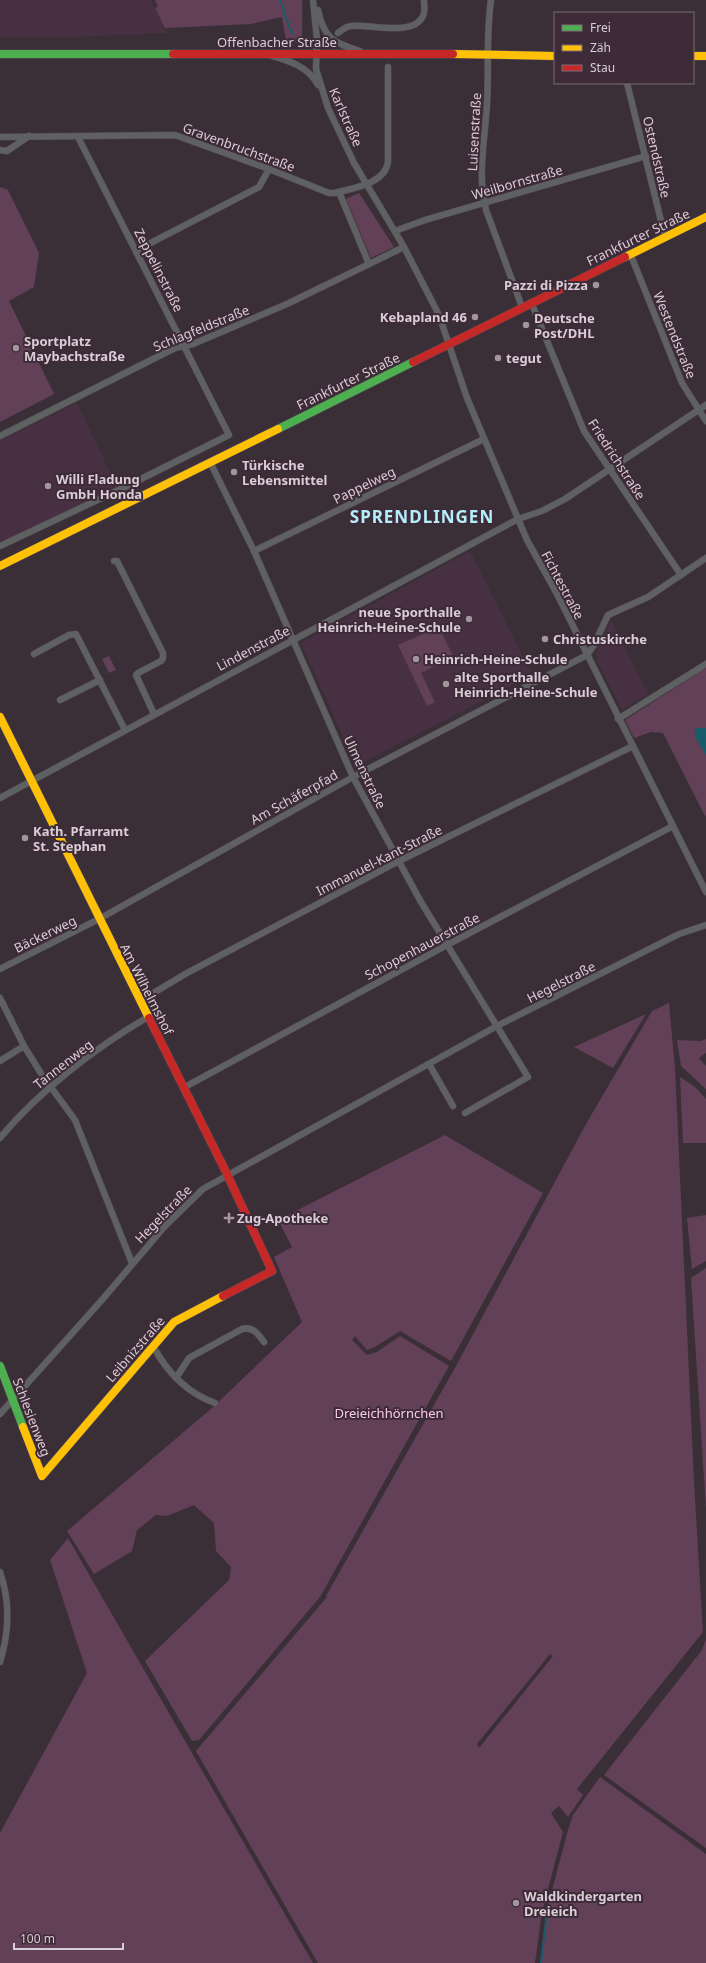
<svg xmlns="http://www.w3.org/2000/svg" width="706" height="1963" viewBox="0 0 706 1963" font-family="'Noto Sans',sans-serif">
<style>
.built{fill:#473041}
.green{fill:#624058;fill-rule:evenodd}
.water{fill:#175c6a}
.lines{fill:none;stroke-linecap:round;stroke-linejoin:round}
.stream{stroke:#175c6a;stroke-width:2}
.street-casing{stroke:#564c53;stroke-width:7}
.fast-casing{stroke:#564c53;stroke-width:9}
.slow-casing{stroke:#564c53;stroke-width:9}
.jam-casing{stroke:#564c53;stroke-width:9}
.street{stroke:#5f6062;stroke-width:6}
.fast{stroke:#4caf50;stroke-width:8}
.slow{stroke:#ffc107;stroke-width:8}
.jam{stroke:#c62828;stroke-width:8}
.poi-dot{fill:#a2969e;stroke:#3e2b38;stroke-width:1.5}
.labels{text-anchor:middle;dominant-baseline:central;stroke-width:4;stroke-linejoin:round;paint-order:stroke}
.street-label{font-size:13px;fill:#dacdd6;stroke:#3e2b38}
.poi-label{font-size:13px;font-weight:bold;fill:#dacdd6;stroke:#3e2b38;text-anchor:start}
.park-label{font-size:13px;fill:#fcc9ec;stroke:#3e2b38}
.district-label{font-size:17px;font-weight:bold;letter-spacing:1px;fill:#b5eefb;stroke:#3e2b38}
</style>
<rect width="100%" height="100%" fill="#3a2f37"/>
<g class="built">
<polygon points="0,0 151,0 167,33 77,37 0,38"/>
<polygon points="77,403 118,489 0,549 0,441"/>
<polygon points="470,551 532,675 356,766 301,643"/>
<polygon points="611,620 648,694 622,710 596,659 597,650"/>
</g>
<g class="green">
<polygon points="155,0 302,0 302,42 290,43 286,41 282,17 251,24 165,28 155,8 158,6"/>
<polygon points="0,187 8,190 39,253 34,287 9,301 54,394 0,422"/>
<polygon points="359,193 394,247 371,258 346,199"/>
<polygon points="439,627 453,656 421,673 435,702 427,706 398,645"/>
<polygon points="109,656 116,670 109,673 102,659"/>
<polygon points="706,668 706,815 705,816 663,733 651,732 634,738 625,720"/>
<path d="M669,1003L675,1068L694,1482L703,1632L577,1789L583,1795L568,1817L559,1806L551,1813L563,1832L542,1912L535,1963H318L196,1751L327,1597L326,1596L456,1366L586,1124L652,1011ZM550,1654L553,1656L479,1748L477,1744Z"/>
<polygon points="646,1014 613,1068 574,1047"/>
<polygon points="706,1039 706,1053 699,1058 706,1066 706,1089 681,1066 677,1040 701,1041"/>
<polygon points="680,1077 695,1087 706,1099 706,1143 683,1143"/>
<polygon points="445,1135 543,1193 451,1361 400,1331 375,1347 367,1350 355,1336 352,1340 367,1355 377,1352 400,1336 449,1366 320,1597 205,1733 199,1740 192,1741 145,1661 229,1580 231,1567 216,1551 214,1523 194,1505 167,1516 156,1515 137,1530 132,1551 94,1574 67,1531 212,1408 302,1322 274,1257 292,1247 278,1220"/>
<polygon points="706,1215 706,1261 692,1269 687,1218"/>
<polygon points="706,1268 706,1509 691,1278"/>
<polygon points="68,1538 313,1963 0,1963 0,1833 87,1673 50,1560"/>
<polygon points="706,1639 706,1848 604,1775 702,1650"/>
<polygon points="600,1777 706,1854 706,1963 540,1963 546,1913 568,1830 573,1815"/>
</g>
<path class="water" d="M696,728H706V756C703,747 691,737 696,728Z"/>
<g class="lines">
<g class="stream">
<polyline points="280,0 292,34"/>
<polyline points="541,1963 547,1913"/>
</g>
<defs>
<g id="street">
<polyline points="313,0 317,40 316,69 328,108 354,163 404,247 439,315 467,398 527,540 556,592 706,892"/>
<path d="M491,0C486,34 489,69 487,104C485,139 477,175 486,210L522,307"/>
<path d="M318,10C324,39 334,43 360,51"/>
<path d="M338,33C342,30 346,26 352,26C369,24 418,38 424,13C425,9 424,4 424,0"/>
<path d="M269,55C288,60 309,67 318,85"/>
<polyline points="627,83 665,237"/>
<path d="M0,137L175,135L269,169L329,193H335C353,188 385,184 388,162V67"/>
<polyline points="0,150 7,151 29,136"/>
<polyline points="339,192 369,264"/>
<polyline points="395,231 425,220 646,156"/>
<polyline points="137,250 259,187 269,169"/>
<polyline points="630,253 682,383 706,421"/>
<polyline points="531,302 584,431 681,575"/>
<polyline points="0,436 175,348 193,344 287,304 404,247"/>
<polyline points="210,462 254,551 353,777 421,902 528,1077 465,1113"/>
<polyline points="0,546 123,488 229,435 78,137"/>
<polyline points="254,551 484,439"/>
<polyline points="114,561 117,561 163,653 163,658 161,661 138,673 136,675 154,714"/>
<polyline points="34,654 69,635 76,634 125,730"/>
<polyline points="60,700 100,680"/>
<polyline points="618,719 706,664"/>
<polyline points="0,798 518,519 542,511 565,499 706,405"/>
<polyline points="0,969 99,919 353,777 587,655 594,645 608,615 648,597 706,558"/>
<polyline points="0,998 24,1046 42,1075 75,1120 132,1263"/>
<polyline points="140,1001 187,973 399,861 633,746"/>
<polyline points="0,1061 24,1046"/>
<polyline points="429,1064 453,1106"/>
<polyline points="183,1088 447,945 673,826"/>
<path d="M0,1138C38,1092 96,1047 148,1017"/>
<path d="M153,1346C167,1372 187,1393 215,1403"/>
<path d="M176,1378L189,1358L242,1329C253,1326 258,1334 264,1342"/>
<polyline points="0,1414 101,1301 165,1226 203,1189 497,1026 679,934 706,925"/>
<path d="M0,1572C10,1601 9,1633 0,1662"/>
</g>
<g id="fast">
<polyline points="0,54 173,54"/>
<polyline points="278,429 413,362"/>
<polyline points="0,1366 23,1427"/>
</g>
<g id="slow">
<polyline points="453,54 555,56"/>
<polyline points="693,56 706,56"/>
<polyline points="625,257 706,217"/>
<polyline points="0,566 278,429"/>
<polyline points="0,717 149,1018"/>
<polyline points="23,1427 42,1476 174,1322 223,1296"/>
</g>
<g id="jam">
<polyline points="173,54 453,54"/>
<polyline points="413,362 625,257"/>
<polyline points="149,1018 227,1174 272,1271 223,1296"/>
</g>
</defs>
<use href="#street" class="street-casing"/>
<use href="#fast" class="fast-casing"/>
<use href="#slow" class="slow-casing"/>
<use href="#jam" class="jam-casing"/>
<use href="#street" class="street"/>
<use href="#fast" class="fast"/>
<use href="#slow" class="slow"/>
<use href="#jam" class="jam"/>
</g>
<g class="poi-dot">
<circle cx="596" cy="285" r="4"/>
<circle cx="475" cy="317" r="4"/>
<circle cx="526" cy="325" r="4"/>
<circle cx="16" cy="348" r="4"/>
<circle cx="498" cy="358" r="4"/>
<circle cx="234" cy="472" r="4"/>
<circle cx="48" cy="486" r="4"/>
<circle cx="469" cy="619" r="4"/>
<circle cx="545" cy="639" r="4"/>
<circle cx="416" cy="659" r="4"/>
<circle cx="446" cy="684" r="4"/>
<circle cx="25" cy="838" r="4"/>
<path d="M227 1212h4v4h4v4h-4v4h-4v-4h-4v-4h4z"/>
<circle cx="516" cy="1903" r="4"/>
</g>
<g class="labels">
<g class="street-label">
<text x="277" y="42">Offenbacher Straße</text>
<text transform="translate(346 117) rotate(66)">Karlstraße</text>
<text transform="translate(474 132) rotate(-87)">Luisenstraße</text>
<text transform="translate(239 147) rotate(20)">Gravenbruchstraße</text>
<text transform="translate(657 157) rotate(77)">Ostendstraße</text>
<text transform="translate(517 182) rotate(-16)">Weilbornstraße</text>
<text transform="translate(638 237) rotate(-26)">Frankfurter Straße</text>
<text transform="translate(159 270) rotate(63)">Zeppelinstraße</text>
<text transform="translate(201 328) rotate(-22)">Schlagfeldstraße</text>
<text transform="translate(675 335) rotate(68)">Westendstraße</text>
<text transform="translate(348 381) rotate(-26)">Frankfurter Straße</text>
<text transform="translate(617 459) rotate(57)">Friedrichstraße</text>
<text transform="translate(364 485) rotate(-26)">Pappelweg</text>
<text transform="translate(563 585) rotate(62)">Fichtestraße</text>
<text transform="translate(253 648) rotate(-28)">Lindenstraße</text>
<text transform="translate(365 772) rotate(64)">Ulmenstraße</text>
<text transform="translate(294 797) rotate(-29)">Am Schäferpfad</text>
<text transform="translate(379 860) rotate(-27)">Immanuel-Kant-Straße</text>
<text transform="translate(45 934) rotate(-26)">Bäckerweg</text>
<text transform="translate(422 946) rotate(-28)">Schopenhauerstraße</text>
<text transform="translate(561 982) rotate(-27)">Hegelstraße</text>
<text transform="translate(147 989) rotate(63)">Am Wilhelmshof</text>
<text transform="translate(63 1064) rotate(-38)">Tannenweg</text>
<text transform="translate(163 1214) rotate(-46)">Hegelstraße</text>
<text transform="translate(135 1349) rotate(-49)">Leibnizstraße</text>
<text transform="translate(32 1417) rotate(69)">Schlesienweg</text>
</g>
<g class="poi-label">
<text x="588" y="285" text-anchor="end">Pazzi di Pizza</text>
<text x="467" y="317" text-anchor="end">Kebapland 46</text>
<text x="534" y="318">Deutsche<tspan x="534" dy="15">Post/DHL</tspan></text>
<text x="24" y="341">Sportplatz<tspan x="24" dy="15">Maybachstraße</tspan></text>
<text x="506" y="358">tegut</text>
<text x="242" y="465">Türkische<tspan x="242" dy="15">Lebensmittel</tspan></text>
<text x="56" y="479">Willi Fladung<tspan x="56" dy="15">GmbH Honda</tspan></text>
<text x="461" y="612" text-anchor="end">neue Sporthalle<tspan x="461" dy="15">Heinrich-Heine-Schule</tspan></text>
<text x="553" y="639">Christuskirche</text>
<text x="424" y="659">Heinrich-Heine-Schule</text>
<text x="454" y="677">alte Sporthalle<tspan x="454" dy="15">Heinrich-Heine-Schule</tspan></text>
<text x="33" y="831">Kath. Pfarramt<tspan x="33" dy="15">St. Stephan</tspan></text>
<text x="237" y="1218">Zug-Apotheke</text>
<text x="524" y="1896">Waldkindergarten<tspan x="524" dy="15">Dreieich</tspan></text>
</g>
<g class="park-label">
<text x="389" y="1413">Dreieichhörnchen</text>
</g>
<g class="district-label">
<text x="422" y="516">SPRENDLINGEN</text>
</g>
</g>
<rect x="554" y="12" width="140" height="72" fill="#3e2b38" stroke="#7c6c77"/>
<rect x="562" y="25" width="20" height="6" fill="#4caf50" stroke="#7c6c77"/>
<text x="590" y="32" font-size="12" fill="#dacdd6">Frei</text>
<rect x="562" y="45" width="20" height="6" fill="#ffc107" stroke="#7c6c77"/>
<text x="590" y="52" font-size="12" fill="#dacdd6">Zäh</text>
<rect x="562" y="65" width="20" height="6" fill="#c62828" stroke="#7c6c77"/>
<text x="590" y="72" font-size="12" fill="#dacdd6">Stau</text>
<path d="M14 1943v6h109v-6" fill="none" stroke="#dacdd6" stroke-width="2"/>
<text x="20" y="1943" font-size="12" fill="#dacdd6" stroke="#3e2b38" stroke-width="3" paint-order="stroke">100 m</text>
</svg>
